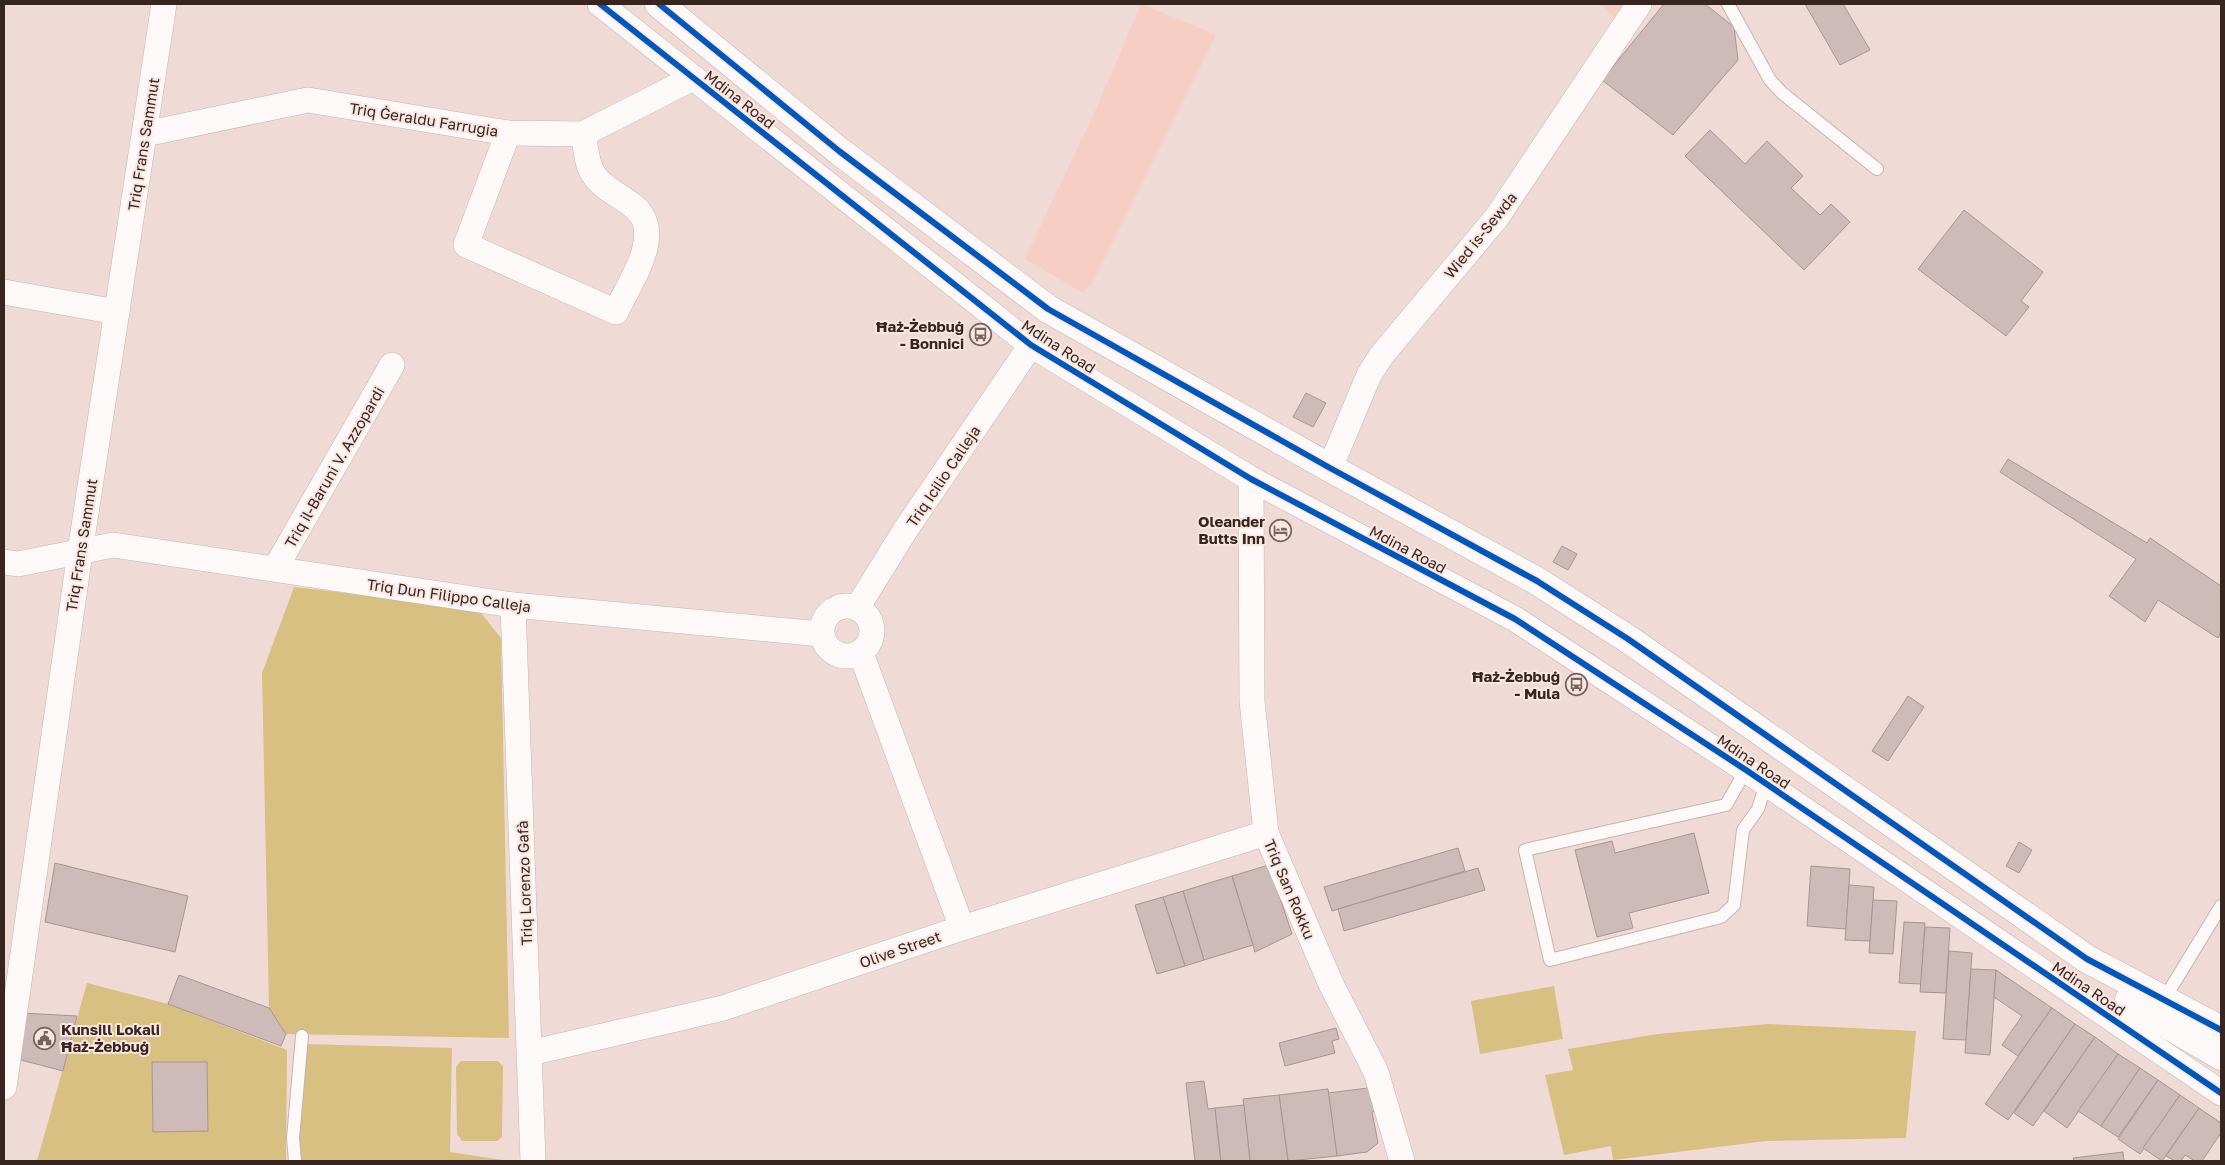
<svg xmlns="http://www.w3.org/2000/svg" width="2225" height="1165" viewBox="0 0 2225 1165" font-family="'Golos Text',sans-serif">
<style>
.built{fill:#f7cec3}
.green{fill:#d8c083}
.building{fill:#cebbb9;stroke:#a79593}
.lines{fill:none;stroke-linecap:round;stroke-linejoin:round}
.lane-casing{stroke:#c6b4af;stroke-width:14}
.street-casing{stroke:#c6b4af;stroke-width:26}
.highway-casing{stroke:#c6b4af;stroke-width:29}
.lane{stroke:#fdf9f9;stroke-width:12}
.street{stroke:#fdf9f9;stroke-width:25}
.highway{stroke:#fdf9f9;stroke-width:28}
.cycleway-casing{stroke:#fae6e1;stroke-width:9}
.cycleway{stroke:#0057b8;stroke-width:6}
.labels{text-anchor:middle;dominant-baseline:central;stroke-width:4;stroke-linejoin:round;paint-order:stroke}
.street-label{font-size:15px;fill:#372520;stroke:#fae6e1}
.poi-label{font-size:15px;font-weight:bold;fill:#372520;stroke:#fae6e1;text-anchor:end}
</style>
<rect width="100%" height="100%" fill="#f0dad5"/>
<g class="built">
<polygon points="1141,4 1216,35 1092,284 1083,293 1025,259 1097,107"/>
<polygon points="1603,4 1623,4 1615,20"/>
</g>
<g class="green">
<polygon points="294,587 477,608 501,638 509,1038 286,1034 269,1008 262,673"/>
<polygon points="87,983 168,1004 287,1050 286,1161 37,1161"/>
<polygon points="1554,986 1563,1039 1480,1054 1471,1001"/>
<polygon points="1768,1024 1916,1031 1906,1138 1766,1141 1613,1160 1611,1146 1564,1155 1545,1075 1573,1070 1568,1049 1657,1034"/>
<polygon points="305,1044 452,1048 450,1152 509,1161 300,1161 298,1134"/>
<polygon points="461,1061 498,1061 503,1066 502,1137 497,1141 462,1141 457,1134 456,1067"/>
</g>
<g class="building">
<polygon points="1664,4 1705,4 1734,27 1738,60 1673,135 1602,80"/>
<polygon points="1805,4 1843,4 1870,50 1840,65"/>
<polygon points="1710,130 1745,164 1767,141 1803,176 1791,188 1820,215 1831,204 1850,222 1804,270 1685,156"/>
<polygon points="1964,210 2043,272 2021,301 2029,307 2006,336 1918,269"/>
<polygon points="1306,393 1326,403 1313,427 1293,417"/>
<polygon points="2008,459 2147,543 2150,538 2221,586 2221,632 2218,638 2158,600 2145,622 2109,596 2136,559 2000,472"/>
<polygon points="1562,546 1577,554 1568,570 1553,562"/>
<polygon points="1908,696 1924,707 1888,761 1872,751"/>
<polygon points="1694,833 1709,893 1629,913 1633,928 1597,937 1575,850 1612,841 1615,853"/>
<polygon points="2019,842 2032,850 2019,873 2006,866"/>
<polygon points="1458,848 1465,871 1332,911 1324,887"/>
<polygon points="55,863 188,896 175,952 45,922"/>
<polygon points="1269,865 1292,934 1255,952 1232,876"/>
<polygon points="1811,866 1850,869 1846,929 1807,926"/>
<polygon points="1478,868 1485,890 1344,931 1338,909"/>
<polygon points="1232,876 1253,945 1204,960 1183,891"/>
<polygon points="1849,885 1874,887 1870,941 1845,940"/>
<polygon points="1183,891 1204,960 1185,966 1163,897"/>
<polygon points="1163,897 1185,966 1157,974 1135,905"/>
<polygon points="1873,900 1897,901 1893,954 1869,953"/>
<polygon points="1904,922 1925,923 1921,984 1899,983"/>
<polygon points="1925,927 1950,928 1946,993 1920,992"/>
<polygon points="1949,951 1972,953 1966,1040 1943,1039"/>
<polygon points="1971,969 1996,970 1990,1055 1965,1053"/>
<polygon points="1996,970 2052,1008 2018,1056 2002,1045 2022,1016 1994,997"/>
<polygon points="179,975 269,1008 286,1034 281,1046 168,1004"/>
<polygon points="2052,1008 2075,1024 2008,1120 1985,1104"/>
<polygon points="21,1013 77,1016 63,1071 17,1059"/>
<polygon points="2075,1024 2095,1037 2033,1126 2014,1113"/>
<polygon points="1336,1028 1339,1039 1332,1041 1335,1053 1285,1066 1279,1043"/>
<polygon points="2095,1037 2118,1054 2067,1128 2044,1111"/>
<polygon points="2118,1054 2140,1068 2101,1126 2078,1111"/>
<polygon points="152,1062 207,1062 208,1131 153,1132"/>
<polygon points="2140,1068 2158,1080 2118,1137 2101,1126"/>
<polygon points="2158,1080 2180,1095 2140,1154 2118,1139"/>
<polygon points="1204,1081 1208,1109 1215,1108 1221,1161 1195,1161 1186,1083"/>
<polygon points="1368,1088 1377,1110 1372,1112 1378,1143 1367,1152 1337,1156 1328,1093"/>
<polygon points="1328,1089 1337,1156 1288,1161 1279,1095"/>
<polygon points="1279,1095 1288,1161 1250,1161 1243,1099"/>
<polygon points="2180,1095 2199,1108 2162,1161 2143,1148"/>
<polygon points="1244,1105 1250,1161 1221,1161 1215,1108"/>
<polygon points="2199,1108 2221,1123 2221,1133 2202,1161 2195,1161 2185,1155 2181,1161 2175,1161 2166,1156"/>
<polygon points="2123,1152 2124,1161 2074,1161 2073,1158"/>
</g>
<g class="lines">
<defs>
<g id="lane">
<polyline points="1728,4 1770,80 1782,93 1877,169"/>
<polyline points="1746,770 1726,805 1525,850 1550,960 1721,917 1734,905 1743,830 1758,809 1766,783"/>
<polyline points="2163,1001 2221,906"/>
<polyline points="295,1161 293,1138 302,1036"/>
</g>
<g id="street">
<polyline points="600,4 1031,345 1251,479 1515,619 1746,770 2221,1093"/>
<path d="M508,133L466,245L616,312C625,292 640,270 645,248C656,200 612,202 594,175C586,164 586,146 583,134"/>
<polyline points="145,134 308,100 508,133 583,134 693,78"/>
<polyline points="4,292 117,312"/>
<polyline points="1330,468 1369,375 1381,356 1497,217 1639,4"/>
<polyline points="1251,479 1252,701 1266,833 1331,984 1376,1072 1402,1161"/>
<polyline points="4,562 18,564 113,545 513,605 821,634"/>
<polyline points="275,569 392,365"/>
<polyline points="513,605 533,1161"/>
<circle cx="847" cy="631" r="25"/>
<polyline points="857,608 906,529 1031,345"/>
<polyline points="861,653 962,928"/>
<polyline points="530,1053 723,1008 962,928 1266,833"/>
<polyline points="4,1087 80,552 164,4"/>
</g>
<g id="highway">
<polyline points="659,4 839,151 1048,309 1330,468 1537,581 1628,639 2087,959 2221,1030"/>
<polyline points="2129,1000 2135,1006 2221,1056"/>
</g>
</defs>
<use href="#lane" class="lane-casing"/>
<use href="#street" class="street-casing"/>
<use href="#highway" class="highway-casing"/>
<use href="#lane" class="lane"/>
<use href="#street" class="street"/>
<use href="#highway" class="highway"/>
<defs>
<g id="cycleway">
<polyline points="600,4 1031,345 1251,479 1515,619 1746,770 2221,1093"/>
<polyline points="659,4 839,151 1048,309 1330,468 1537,581 1628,639 2087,959 2221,1030"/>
</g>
</defs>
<use href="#cycleway" class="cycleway-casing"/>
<use href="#cycleway" class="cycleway"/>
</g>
<defs>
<symbol id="bus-ring" viewBox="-11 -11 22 22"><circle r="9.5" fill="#fae6e1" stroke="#78645f" stroke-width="1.5"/><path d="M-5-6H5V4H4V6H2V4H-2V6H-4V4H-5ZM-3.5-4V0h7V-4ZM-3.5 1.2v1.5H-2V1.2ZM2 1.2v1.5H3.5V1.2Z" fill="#78645f"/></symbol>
<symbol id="hotel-ring" viewBox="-11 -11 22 22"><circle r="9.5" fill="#fae6e1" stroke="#78645f" stroke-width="1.5"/><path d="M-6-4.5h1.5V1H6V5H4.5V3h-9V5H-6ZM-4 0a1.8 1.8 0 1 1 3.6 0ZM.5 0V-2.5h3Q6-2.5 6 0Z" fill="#78645f"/></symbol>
<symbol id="civic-ring" viewBox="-11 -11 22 22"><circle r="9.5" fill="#fae6e1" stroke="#78645f" stroke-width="1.5"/><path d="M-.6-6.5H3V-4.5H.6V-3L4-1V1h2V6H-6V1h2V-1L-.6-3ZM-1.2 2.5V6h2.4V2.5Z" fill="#78645f"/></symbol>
</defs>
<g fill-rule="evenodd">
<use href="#bus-ring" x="968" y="322" width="25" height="25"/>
<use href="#hotel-ring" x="1268" y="518" width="25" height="25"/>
<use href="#bus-ring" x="1564" y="672" width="25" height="25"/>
<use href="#civic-ring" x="32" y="1026" width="25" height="25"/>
</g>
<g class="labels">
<g class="street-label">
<text transform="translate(740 99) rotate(38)">Mdina Road</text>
<text transform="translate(424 119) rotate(9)">Triq Ġeraldu Farrugia</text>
<text transform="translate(143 144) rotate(-81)">Triq Frans Sammut</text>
<text transform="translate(1480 235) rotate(-51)">Wied is-Sewda</text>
<text transform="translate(1059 346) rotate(33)">Mdina Road</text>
<text transform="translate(334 467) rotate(-60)">Triq il-Baruni V. Azzopardi</text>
<text transform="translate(943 476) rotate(-56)">Triq Icilio Calleja</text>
<text transform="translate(81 545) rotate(-81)">Triq Frans Sammut</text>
<text transform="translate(1408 549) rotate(28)">Mdina Road</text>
<text transform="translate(449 595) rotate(8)">Triq Dun Filippo Calleja</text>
<text transform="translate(1754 761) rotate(34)">Mdina Road</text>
<text transform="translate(524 883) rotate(-92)">Triq Lorenzo Gafà</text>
<text transform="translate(1290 889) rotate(67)">Triq San Rokku</text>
<text transform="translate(900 949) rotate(-19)">Olive Street</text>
<text transform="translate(2089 988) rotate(34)">Mdina Road</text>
</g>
<g class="poi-label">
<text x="964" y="326">Ħaż-Żebbuġ<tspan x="964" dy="17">- Bonnici</tspan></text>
<text x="1265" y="521">Oleander<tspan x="1265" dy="17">Butts Inn</tspan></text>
<text x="1560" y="676">Ħaż-Żebbuġ<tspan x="1560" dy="17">- Mula</tspan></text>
<text x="61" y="1029" text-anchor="start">Kunsill Lokali<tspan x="61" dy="17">Ħaż-Żebbuġ</tspan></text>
</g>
</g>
<rect width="2225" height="1165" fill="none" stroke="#372520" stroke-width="10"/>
</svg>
